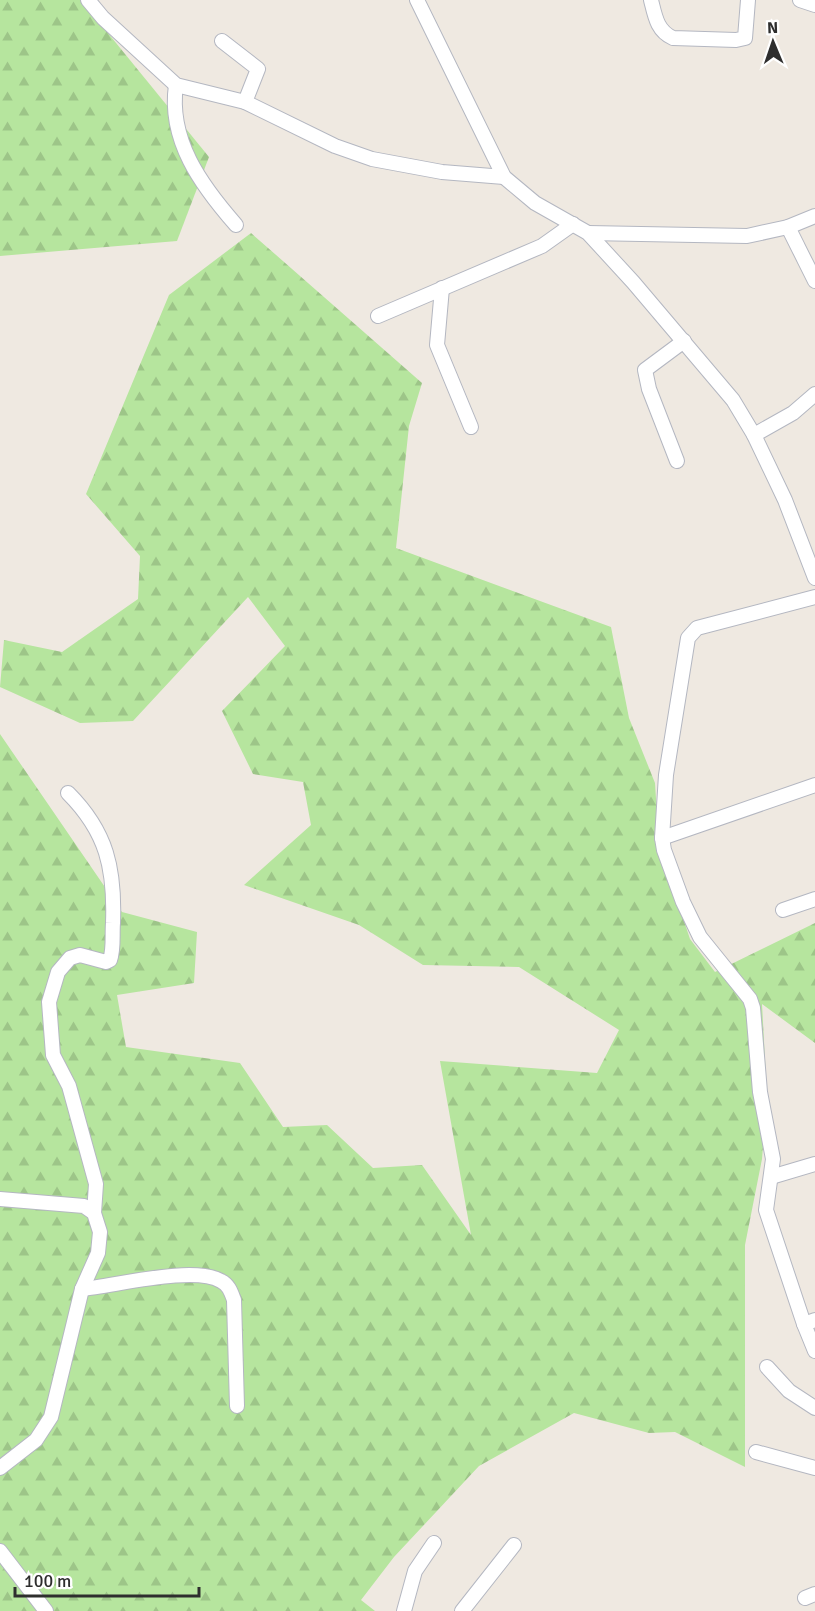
<svg xmlns="http://www.w3.org/2000/svg" width="815" height="1611" viewBox="0 0 815 1611" font-family="Signika,sans-serif">
<style>
.forest{fill:url(#forest-firs)}
.lines{fill:none;stroke-linecap:round;stroke-linejoin:round}
.minor-casing{stroke:#b4b7c1;stroke-width:16}
.minor{stroke:#fff;stroke-width:14}
</style>
<defs>
<pattern id="forest-firs" width="22" height="20" patternUnits="userSpaceOnUse" patternTransform="scale(1.5)"><rect width="22" height="20" fill="#b6e59e"/><path d="M5 1l3.5 6h-7zM16 11l3.5 6h-7z" fill="#9dc588"/></pattern>
</defs>
<rect width="100%" height="100%" fill="#efe9e1"/>
<g class="forest">
<polygon points="0,0 81,0 209,157 177,241 0,256"/>
<polygon points="251,233 422,383 409,426 396,548 611,627 629,718 655,783 659,846 690,939 715,972 815,923 815,1043 762,1004 767,1097 762,1159 745,1245 745,1467 675,1432 649,1433 574,1413 479,1466 394,1557 361,1600 375,1611 0,1611 0,734 122,912 197,932 194,983 117,995 126,1047 240,1063 283,1127 327,1125 373,1168 422,1165 471,1235 440,1061 597,1073 619,1030 519,967 423,965 359,925 244,885 311,825 303,782 253,774 222,711 285,646 248,597 133,721 80,723 0,687 4,640 62,652 138,599 140,556 86,494 169,295"/>
</g>
<g class="lines">
<defs>
<g id="minor">
<polyline points="88,0 103,18 176,85 245,102 335,146 372,159 442,172 504,177"/>
<polyline points="417,0 504,177 535,203 588,233 633,282 733,400 754,435 785,500 815,578"/>
<path d="M651,0C655,16 657,31 673,38L736,40L745,38L748,0"/>
<polyline points="800,0 815,5"/>
<polyline points="222,41 258,69 245,102"/>
<path d="M176,85C168,140 201,185 236,225"/>
<polyline points="788,227 815,281"/>
<polyline points="588,233 747,236 788,227 815,216"/>
<polyline points="442,288 437,345 471,427"/>
<polyline points="378,316 542,246 573,224"/>
<polyline points="754,435 793,413 815,394"/>
<polyline points="677,461 649,389 645,370 684,341"/>
<path d="M68,793C107,832 115,869 113,923C112,935 114,949 110,960L106,962L80,955L70,958L58,972L49,1002L53,1055L69,1086L96,1184L94,1213"/>
<polyline points="662,838 815,785"/>
<polyline points="783,910 815,899"/>
<polyline points="771,1177 815,1164"/>
<polyline points="0,1199 84,1206 94,1213 100,1232 98,1253 82,1289 51,1417 36,1440 0,1468"/>
<path d="M82,1289C115,1286 194,1265 221,1281C229,1285 231,1292 234,1300L237,1406"/>
<polyline points="815,1320 804,1324 815,1351"/>
<polyline points="804,1324 766,1210 773,1159 760,1092 753,1008 750,999 700,937 683,902 664,850 662,838 666,775 688,638 697,628 815,597"/>
<polyline points="767,1367 789,1391 815,1408"/>
<polyline points="756,1452 815,1468"/>
<polyline points="0,1551 46,1611"/>
<polyline points="805,1598 815,1594"/>
<polyline points="404,1611 415,1571 434,1543"/>
<polyline points="462,1611 514,1545"/>
</g>
</defs>
<use href="#minor" class="minor-casing"/>
<use href="#minor" class="minor"/>
</g>
<g transform="translate(773 42) rotate(358)" stroke="#ffffff" stroke-width="4.5" paint-order="stroke">
<path d="M0-4.5L10 22L0 15L-10 22Z" fill="#2e2e2e"/>
<text y="-9" font-size="16" font-weight="bold" text-anchor="middle" fill="#2e2e2e">N</text>
</g>
<path d="M15 1587v9h184v-9" fill="none" stroke="#2e2e2e" stroke-width="3"/>
<text x="24" y="1587" font-size="18" fill="#2e2e2e" stroke="#ffffff" stroke-width="4.5" paint-order="stroke">100 m</text>
</svg>
